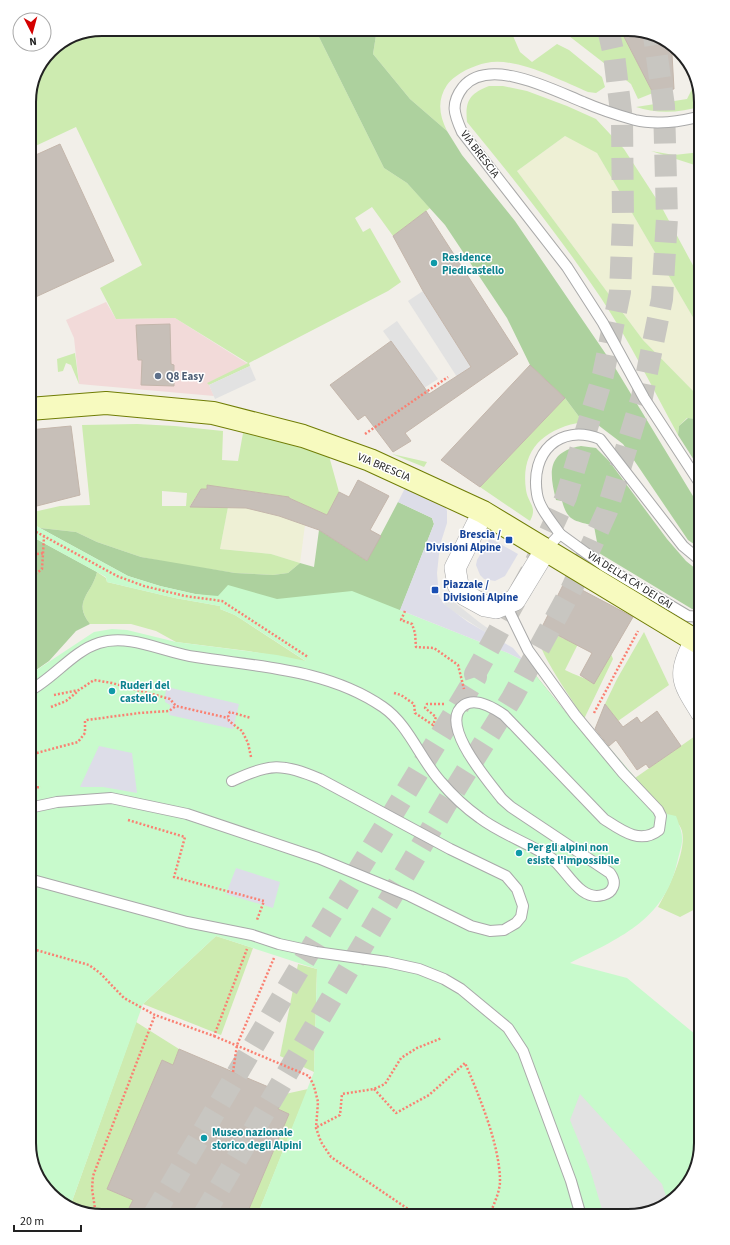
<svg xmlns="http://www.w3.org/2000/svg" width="730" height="1245" viewBox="0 0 730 1245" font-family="'Source Sans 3',sans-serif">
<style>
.commercial{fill:#f2dad9}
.farmland{fill:#eef0d5}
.grass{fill:#cdebb0;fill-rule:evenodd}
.forest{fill:#add19e}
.park{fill:#c8facc}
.parking{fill:#e2e2e2}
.plaza{fill:#dddde8}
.building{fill:#c7bfb8;stroke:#c4b6ab}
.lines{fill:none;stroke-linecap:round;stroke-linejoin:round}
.highway-tunnel{stroke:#c8c6c1;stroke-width:22;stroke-dasharray:22 11;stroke-linecap:butt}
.lane-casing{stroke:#a9a9a9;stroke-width:12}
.street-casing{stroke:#a9a9a9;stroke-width:22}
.secondary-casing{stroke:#707d05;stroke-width:24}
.path{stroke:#fa8072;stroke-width:2.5;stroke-dasharray:2 2;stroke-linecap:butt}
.lane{stroke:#fff;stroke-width:10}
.street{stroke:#fff;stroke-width:21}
.secondary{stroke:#f7fabf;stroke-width:22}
.culture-dot{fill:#0f9aa8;stroke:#fff;stroke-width:1.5}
.service-dot{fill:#5c6f8a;stroke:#fff;stroke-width:1.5}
.transit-dot{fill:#1a4fb4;stroke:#fff;stroke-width:1.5}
.labels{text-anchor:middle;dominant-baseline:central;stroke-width:3;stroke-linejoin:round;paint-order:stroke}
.street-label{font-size:11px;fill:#222;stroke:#fff}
.culture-label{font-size:11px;font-weight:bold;fill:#0d838f;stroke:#fff;text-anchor:start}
.service-label{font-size:11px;font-weight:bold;fill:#4e5e75;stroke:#fff;text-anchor:start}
.transit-label{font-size:11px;font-weight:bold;fill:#164399;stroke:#fff;text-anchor:end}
.rim{fill:none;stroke:#222;stroke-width:2}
</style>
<rect width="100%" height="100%" fill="#f2efe9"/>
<polygon class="commercial" points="106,302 116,319 175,318 248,364 208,383 214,396 79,384 74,338 66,320"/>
<g class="farmland">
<polygon points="565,136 596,151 701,331 701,399 643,340 517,171"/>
<polygon points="228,507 246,508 279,516 305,525 300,563 271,554 220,549"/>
</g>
<g class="grass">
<polygon points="102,29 315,29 384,168 407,183 430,208 393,236 372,207 355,218 363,232 370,228 401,282 388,291 249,363 250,366 209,385 207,383 248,363 175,318 116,319 100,288 142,265 76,127 29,149 29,97 50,50 74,34"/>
<path d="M377,29H510L520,52L532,62L557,44L569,50L602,77L605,87L596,93L588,92C561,81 516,56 486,63C480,64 473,67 466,70C459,74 452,78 447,85C437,100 439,115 447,131L410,99L373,54Z"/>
<polygon points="560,29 620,29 653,93 638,99 631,84"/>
<path d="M690,66L694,70L701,106C681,113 656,114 636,107L687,99L693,87Z"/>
<path d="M489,86H503L527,91L567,106L596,119L624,149L661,206L696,271L701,270V331L597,153L565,136L517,171L643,340L701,399V420L687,418L679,426L678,435C653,389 630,342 601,298C560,237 514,179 467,122C465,101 469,94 489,86Z"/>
<polygon points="651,151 674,155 701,152 701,167"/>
<polygon points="75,353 79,384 71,365 66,363 63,371 58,372 57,359"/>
<path d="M565,398L583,422C545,428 520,449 526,490C528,504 538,506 530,521L480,487Z"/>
<path d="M137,424L175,426L223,431L222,460L238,461L243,433L267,438L329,456L339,492L327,515L289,498L274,495L234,489H201L190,506L228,507L220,549L271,554L300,563L288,573L273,575L235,573L176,564L141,557L97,542L76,532L40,528L29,522V513L60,506L90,505L82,425ZM162,491L187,493L186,506H162Z"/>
<polygon points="392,454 427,462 424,467"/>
<path d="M97,572L106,578L107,582L175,598L220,606V609L235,615L307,662L248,651L176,642L156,631L131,624H90C72,601 92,594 97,572Z"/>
<path d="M587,593L596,608L565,670C575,675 585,678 594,683L611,654L613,659L584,719C575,704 542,657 540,643C539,637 540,632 542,627L564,639Z"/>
<polygon points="644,632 669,685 618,721 605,704 617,679"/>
<path d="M698,734L701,738V906L680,917L658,907C668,889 687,851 682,831C680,822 671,819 666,813C655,801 646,790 635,778Z"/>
<polygon points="216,936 253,948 221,1035 143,1004"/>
<polygon points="298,964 317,969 314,1072 280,1056"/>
<polygon points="136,1022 179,1049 173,1065 162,1060 107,1189 133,1200 125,1216 97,1216 70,1207"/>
<polygon points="308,1089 257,1216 246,1216 289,1114 278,1109 285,1094"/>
</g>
<g class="forest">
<polygon points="315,29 377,29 373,54 410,99 447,131 462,155 515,221 614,366 696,501 701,505 701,549 688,540 623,444 598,425 583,422 565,398 530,365 507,318 445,225 407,183 384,168"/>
<polygon points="688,418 701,420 701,471 678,435 679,426"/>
<path d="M581,446L596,448L609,461L667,539L686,561L701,573V610L692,609L599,553L594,526C574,520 568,522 562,501L556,500C549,472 547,452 581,446Z"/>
<polygon points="398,502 432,518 434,524 398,616 524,661 614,772 414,727 218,597 195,594 160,586 128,576 40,528 76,532 97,542 141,557 235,573 273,575 288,573 300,563 314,567 319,530 367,561"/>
<path d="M29,535L97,572C92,594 72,601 90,624L76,631L49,661L29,675Z"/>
</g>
<path class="park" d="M29,522L128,576L160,586L195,594L218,596L228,585L277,599L352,591L508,653L524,661L592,745L601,738L667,814L676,816C685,840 683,839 677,863C664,921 617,939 570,963L627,978L701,1039V1143L689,1183L660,1209L628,1216H257L314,1072L317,969L216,936L143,1004L70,1207L61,1204L36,1175L29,1143V675L94,632L112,629L127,630L176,642L277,655L306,661L235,615L220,609V606L175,598L107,582L106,577L29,535Z"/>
<g class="parking">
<polygon points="423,291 471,367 457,377 408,301"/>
<polygon points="397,321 438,379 424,388 383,331"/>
<polygon points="250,366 256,380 215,399 209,385"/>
<polygon points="449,598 479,622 503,639 499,641 451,610 444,604"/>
<polygon points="580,1094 662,1184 668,1202 660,1209 628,1216 604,1216 590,1169 570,1120"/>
</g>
<g class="plaza">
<polygon points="405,488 445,506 447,511 447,523 440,545 437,573 439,596 444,604 468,622 513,648 524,661 508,653 400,610 434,524 432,518 398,502"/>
<polygon points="490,538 518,554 505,576 495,581 484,579 480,575 476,565 477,560"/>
<polygon points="167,687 239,704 233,729 169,715 170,705 165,702 165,695"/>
<polygon points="99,746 132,753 137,793 103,787 80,787"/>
<polygon points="236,868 280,882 273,908 226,894"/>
</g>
<g class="building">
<polygon points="620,29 633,29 664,40 672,54 674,89 653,93"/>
<polygon points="60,144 114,261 29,300 29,158"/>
<polygon points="426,211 518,354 405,433 411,441 393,452 365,415 358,420 330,385 391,341 429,394 471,367 423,291 393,236"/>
<polygon points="170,324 171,364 174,365 174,386 141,385 142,360 138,360 136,325"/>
<polygon points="530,365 565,398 480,487 441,460"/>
<polygon points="71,426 80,495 29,508 29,430"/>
<polygon points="358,480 389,496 370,530 381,536 367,561 319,530 279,516 246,508 190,507 201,489 207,489 207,485 289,497 289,498 327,515 339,492 349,497"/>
<polygon points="565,581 633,617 594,684 580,675 592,653 542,627"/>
<polygon points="605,704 623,727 637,717 641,723 657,711 681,746 649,768 646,764 637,770 616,740 609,746 595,729"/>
<polygon points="179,1049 285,1094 278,1109 289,1114 246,1216 125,1216 133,1200 107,1189 162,1060 173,1065"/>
</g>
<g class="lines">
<g class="highway-tunnel">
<polyline points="153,1216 322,930 476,677 475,674 533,568 566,497 603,375 620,292 623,219 622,120 614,55 608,29"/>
<polyline points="203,1216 446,804 512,698 572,588 607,511 642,397 662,299 667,218 664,106 654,36"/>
</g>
<defs>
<g id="lane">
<path d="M701,485L644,398L603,323L567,267L462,132C454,114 450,104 463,87C489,56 553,90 583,102C599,109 617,115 635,120C655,125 681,122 701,116"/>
<path d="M560,534C552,522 539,508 537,494C530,453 559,423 600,439L683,546L701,561"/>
<polyline points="546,549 560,534 604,566 688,616 701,617"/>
<path d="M29,691C53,679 73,651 99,643C130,633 165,653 196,657C259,667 328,669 383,707C409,725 420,759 441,782C452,795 466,808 480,818C501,834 529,843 551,858C567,869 579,902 603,895C608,894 611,892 613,887C615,882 613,877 610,873L511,807L502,799C489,782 437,723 464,705C476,697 494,708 504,715L604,819C621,830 640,845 659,830L661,816L658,810L623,773L575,715L528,650L506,605"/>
<path d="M29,808L57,802L111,798L187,814L318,858L410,896L471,926L490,931L504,930L516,923L521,917L523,906L517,889L506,876L450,849L320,779C282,763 270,763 232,781"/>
<polyline points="29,879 187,922 252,935 279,944 316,952 387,962 419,969 444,979 461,989 508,1028 523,1051 571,1181 581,1216"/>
</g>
<g id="street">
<polyline points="483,512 455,568 458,585 465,595 485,606 496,608 515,600 546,549"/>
<path d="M695,640C678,675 680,679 701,712"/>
</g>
<polyline id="secondary" points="29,409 106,403 213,413 303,436 370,460 483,512 701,644"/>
</defs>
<use href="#lane" class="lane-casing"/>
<use href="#street" class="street-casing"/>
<use href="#secondary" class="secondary-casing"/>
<g class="path">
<polyline points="365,434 448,377"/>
<polyline points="29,528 117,576 144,586 185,596 222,601 308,657"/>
<polyline points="29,555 44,553"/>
<polyline points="29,579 42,569 44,537"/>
<polyline points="405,611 401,620 412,624 415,633 416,647 434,648 458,665 464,689"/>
<polyline points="394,693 401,695 414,704 415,713 433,725 436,717 425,708 427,704 444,704"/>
<polyline points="54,695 79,690 94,680 112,683 170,699 176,706 228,718"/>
<polyline points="51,707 66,701 77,692"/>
<polyline points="594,713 638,631"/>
<polyline points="29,755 78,742 85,733 85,721 87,720 139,713 169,711 176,706"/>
<polyline points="251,757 248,743 242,731 229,721 228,715 230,712 251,718"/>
<polyline points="29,788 41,787"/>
<polyline points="128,820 185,837 174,877 264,901 257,920"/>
<polyline points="29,948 89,965 100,973 124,998 155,1015 214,1036 247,949"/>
<polyline points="214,1036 309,1076 314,1086 318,1102 316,1128 321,1142 331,1157 411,1211 425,1216"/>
<polyline points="233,1072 237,1045 274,958"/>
<path d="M374,1089L396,1113L429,1095L465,1063C479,1095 500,1146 500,1181C500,1192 493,1206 489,1216"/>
<polyline points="317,1127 340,1115 342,1094 374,1089 385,1084 401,1058 417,1048 442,1038"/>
<polyline points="96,1215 92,1189 93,1176 155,1015"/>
</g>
<use href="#lane" class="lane"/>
<use href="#street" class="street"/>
<use href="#secondary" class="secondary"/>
</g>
<g class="culture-dot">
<circle cx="434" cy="263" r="4"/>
<circle cx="112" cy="691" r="4"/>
<circle cx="519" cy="853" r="4"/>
<circle cx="204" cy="1138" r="4"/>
</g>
<circle class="service-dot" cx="158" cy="376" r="4"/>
<g class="transit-dot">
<rect x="505" y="536" width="8" height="8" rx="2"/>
<rect x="431" y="586" width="8" height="8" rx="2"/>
</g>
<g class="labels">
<g class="street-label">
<text transform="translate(480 154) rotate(53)">VIA BRESCIA</text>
<text transform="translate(384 467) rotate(23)">VIA BRESCIA</text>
<text transform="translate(630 580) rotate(32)">VIA DELLA CA' DEI GAI</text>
</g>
<g class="culture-label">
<text x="442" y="257">Residence<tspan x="442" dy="13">Piedicastello</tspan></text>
<text x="120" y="685">Ruderi del<tspan x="120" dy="13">castello</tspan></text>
<text x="527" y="847">Per gli alpini non<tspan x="527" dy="13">esiste l'impossibile</tspan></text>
<text x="212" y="1132">Museo nazionale<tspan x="212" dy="13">storico degli Alpini</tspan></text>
</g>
<g class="service-label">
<text x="166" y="376">Q8 Easy</text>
</g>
<g class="transit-label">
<text x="501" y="534">Brescia /<tspan x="501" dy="13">Divisioni Alpine</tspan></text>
<text x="443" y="584" text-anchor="start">Piazzale /<tspan x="443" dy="13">Divisioni Alpine</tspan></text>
</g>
</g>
<path d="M0 0H730V1245H0ZM102 36H628A66 66 0 0 1 694 102V1143A66 66 0 0 1 628 1209H102A66 66 0 0 1 36 1143V102A66 66 0 0 1 102 36Z" fill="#fff" fill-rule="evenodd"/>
<path class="rim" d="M102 36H628A66 66 0 0 1 694 102V1143A66 66 0 0 1 628 1209H102A66 66 0 0 1 36 1143V102A66 66 0 0 1 102 36Z"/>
<g transform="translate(32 32) rotate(174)"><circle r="19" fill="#ffffff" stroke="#a7a7a7"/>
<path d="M0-3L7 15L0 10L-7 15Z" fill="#d40000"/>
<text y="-6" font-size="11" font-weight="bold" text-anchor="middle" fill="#222222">N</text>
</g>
<path d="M14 1225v6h67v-6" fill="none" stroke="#222222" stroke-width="2"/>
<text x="20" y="1225" font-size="12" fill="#222222" stroke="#ffffff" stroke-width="3" paint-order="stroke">20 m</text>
</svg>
